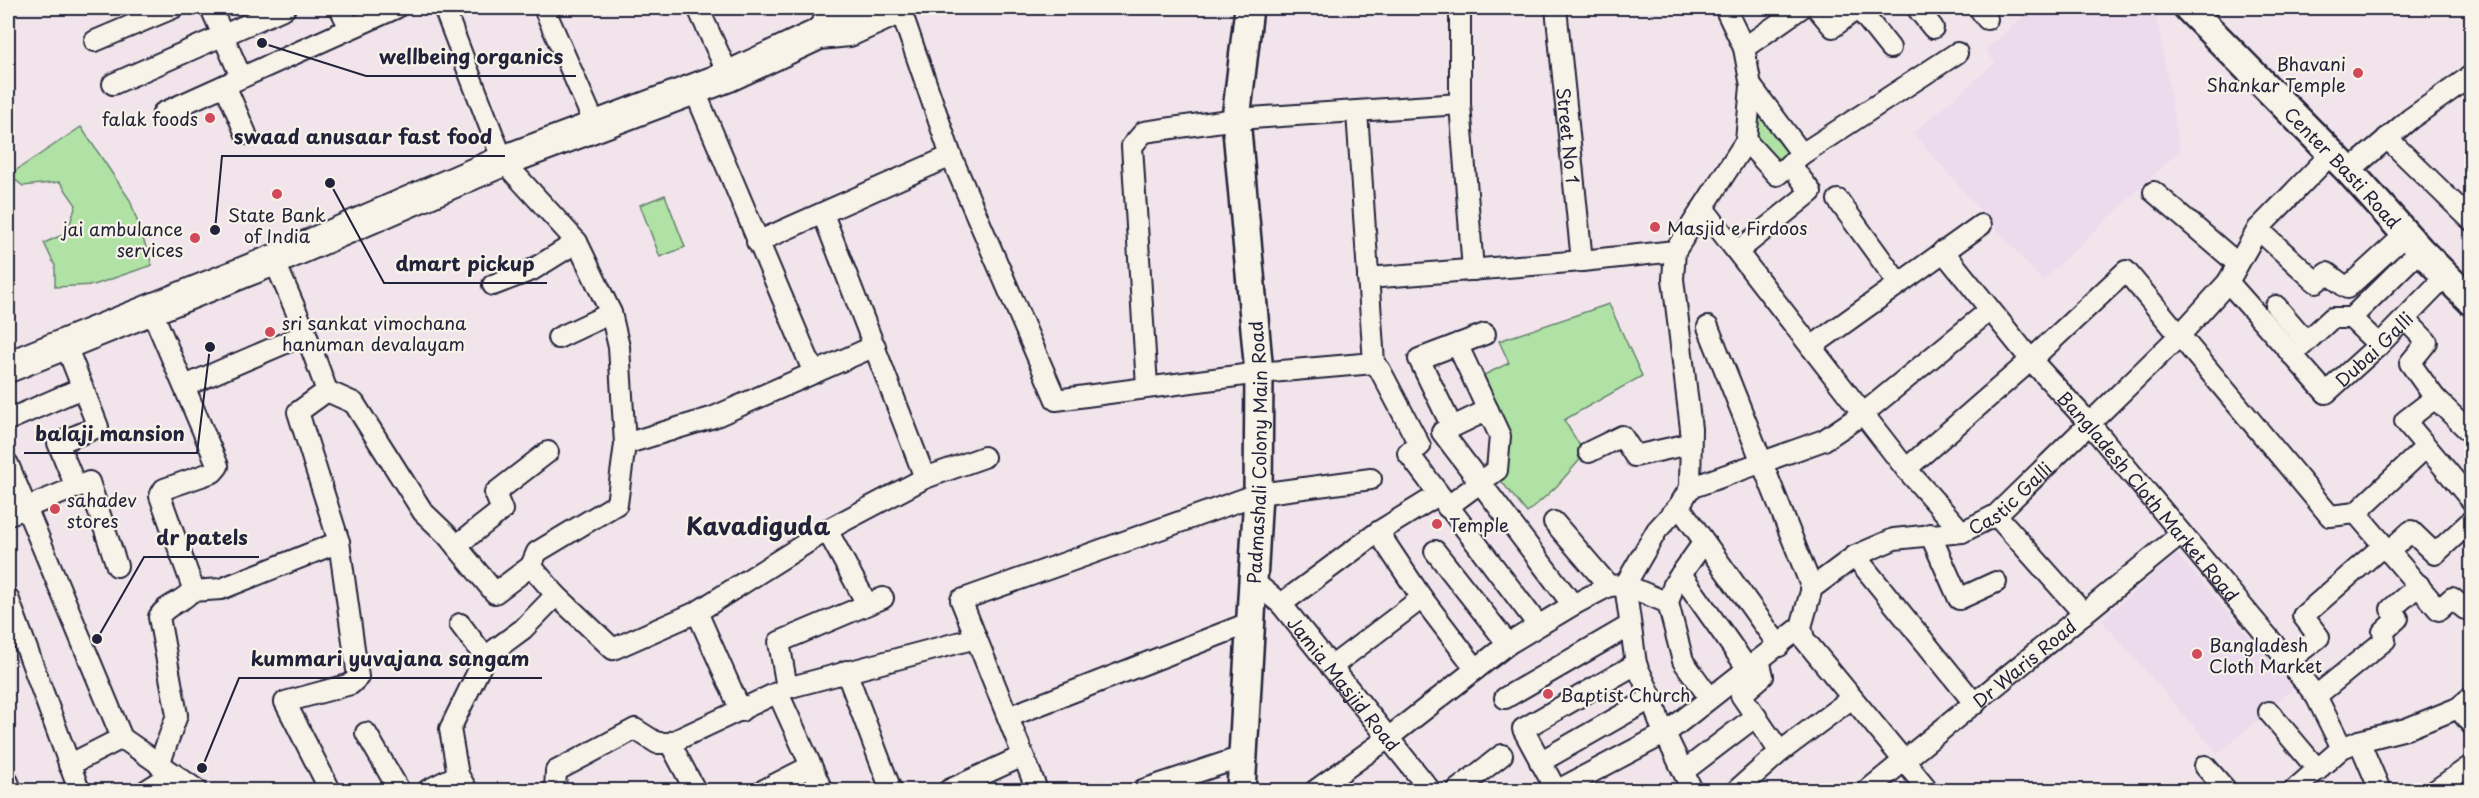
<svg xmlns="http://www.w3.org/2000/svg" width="2479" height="798" viewBox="0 0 2479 798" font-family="'Playpen Sans',sans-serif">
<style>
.built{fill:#ecdbed}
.green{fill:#afe2a4;stroke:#688270;stroke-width:1.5}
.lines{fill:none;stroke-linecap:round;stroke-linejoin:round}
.street-casing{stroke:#22223b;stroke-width:24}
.secondary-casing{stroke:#22223b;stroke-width:32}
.primary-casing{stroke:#22223b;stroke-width:34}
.street{stroke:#f7f3e8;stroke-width:20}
.secondary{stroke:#f7f3e8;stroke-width:27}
.primary{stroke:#f7f3e8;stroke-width:30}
.poi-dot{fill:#d1495b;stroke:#f7f3e8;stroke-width:2}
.labels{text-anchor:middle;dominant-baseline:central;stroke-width:4.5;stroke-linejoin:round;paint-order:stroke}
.poi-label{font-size:18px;fill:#22223b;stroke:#f7f3e8;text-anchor:start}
.street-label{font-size:18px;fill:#22223b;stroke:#f7f3e8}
.district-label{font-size:24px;font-weight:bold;fill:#22223b;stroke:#f7f3e8}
.leader{fill:none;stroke:#22223b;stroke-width:2}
.callout-dot{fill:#22223b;stroke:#f7f3e8;stroke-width:2}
.callout-label{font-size:20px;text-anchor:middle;font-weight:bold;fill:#22223b;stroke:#f7f3e8;stroke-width:4.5;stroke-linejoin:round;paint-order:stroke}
</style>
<rect width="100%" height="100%" fill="#f1e5eb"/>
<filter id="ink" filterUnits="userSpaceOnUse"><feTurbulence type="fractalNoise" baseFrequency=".0167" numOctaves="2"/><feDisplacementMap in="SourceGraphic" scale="12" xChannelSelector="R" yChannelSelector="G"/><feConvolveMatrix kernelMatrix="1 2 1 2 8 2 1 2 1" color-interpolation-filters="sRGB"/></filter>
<g filter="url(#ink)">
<g class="built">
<polygon points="2032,8 2155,8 2180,150 2042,281 1913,133 1995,63 1986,50"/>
<polygon points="2177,554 2294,688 2218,754 2101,620"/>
</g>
<g class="green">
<polygon points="1760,112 1794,156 1776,170 1751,139"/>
<polygon points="81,127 130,200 152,265 94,285 55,287 55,266 44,243 67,233 76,205 60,182 23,186 9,175"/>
<polygon points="665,195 685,247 660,257 640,205"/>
<polygon points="1609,304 1642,376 1564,420 1585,454 1556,487 1527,513 1497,476 1480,377 1509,363 1499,341"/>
</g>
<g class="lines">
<defs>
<g id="street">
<polyline points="211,8 241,77"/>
<polyline points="340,8 350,28"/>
<polyline points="444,8 503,161 577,242 611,313 619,347 625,444 617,504 537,552 531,566 556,595 523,629 485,657 450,729 458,775 467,790"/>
<polyline points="544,8 596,127"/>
<polyline points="698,8 729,76"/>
<polyline points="900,8 951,156"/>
<polyline points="1460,8 1460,104 1473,270"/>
<path id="s1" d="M1556,8L1582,261"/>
<polyline points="1817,8 1833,27 1858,8"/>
<polyline points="1917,8 1933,28"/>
<polyline points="1979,8 1987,19"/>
<polyline points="1859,9 1890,48"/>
<polyline points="95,41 173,8"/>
<polyline points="1744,48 1801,8"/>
<polyline points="113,84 285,8"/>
<polyline points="225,85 246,134"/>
<polyline points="1751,86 1802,154"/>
<polyline points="694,89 814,373"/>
<polyline points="163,113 396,8"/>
<polyline points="2387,138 2472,221"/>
<polyline points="1746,141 1777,175 1802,154 1957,53"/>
<polyline points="2349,171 2410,119 2472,75"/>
<polyline points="2154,192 2238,264"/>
<polyline points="1838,200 1899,284"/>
<polyline points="1703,208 1906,469 1962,532"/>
<polyline points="823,214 925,478"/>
<polyline points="2258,229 2316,282 2327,273 2347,288 2406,234"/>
<polyline points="757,242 951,156 1056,400 1259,373 1374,363 1357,112"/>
<polyline points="1738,251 1811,192 1790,164"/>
<path id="s2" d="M1943,251L2031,360L2090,424L2288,661L2316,696L2342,748"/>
<polyline points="274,260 306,334 327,391 298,412 339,542 358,677 351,684 285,702 330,790"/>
<polyline points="1368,278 1582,261 1675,251"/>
<path id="s3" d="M2228,282L2326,393L2379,345L2447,275"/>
<polyline points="493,285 532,270 577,242"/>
<polyline points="2276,306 2306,341"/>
<path d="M151,309L218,466L213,472L164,489L160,496L193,588C186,602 167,603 159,617L177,715L159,765"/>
<polyline points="2351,318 2420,250"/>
<polyline points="2405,319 2427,342 2410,363 2435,398 2472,434"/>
<polyline points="1708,327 1812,588"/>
<polyline points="558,338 611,313"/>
<polyline points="65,343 98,427 58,443 76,487"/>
<polyline points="1811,347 1981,225"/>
<polyline points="2292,355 2332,318 2351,318 2379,345"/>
<polyline points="1374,363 1380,370 1420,446 1408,453 1538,625"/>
<polyline points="185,386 306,334"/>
<polyline points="1147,386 1132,146 1144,132 1236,119 1460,104"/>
<polyline points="327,391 354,403 423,512 447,535 495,593 531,566"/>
<polyline points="2435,398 2405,421 2472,501"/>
<polyline points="1488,410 1442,432 1573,605"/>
<polyline points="8,420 82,388"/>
<polyline points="1452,427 1419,359 1485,334"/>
<polyline points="625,444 714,417 875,346"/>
<polyline points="1589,452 1622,436 1635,456 1689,444"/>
<polyline points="8,464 122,738"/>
<polyline points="1906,469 2031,360 2126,271 2330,516 2356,513 2426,447"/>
<polyline points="1690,488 1824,440 1864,413 1990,310"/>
<polyline points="1679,506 1779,646"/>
<polyline points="1447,507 1497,470 1500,436 1457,344"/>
<polyline points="2356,513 2439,610 2452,598 2465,609 2472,608"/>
<polyline points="8,515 89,482 117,566"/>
<polyline points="1996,515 2084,614"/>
<polyline points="1554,522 1609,586"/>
<polyline points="827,530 867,604"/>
<polyline points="1378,532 1422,598 1476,669"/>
<polyline points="1930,534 1959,599 1996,582"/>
<polyline points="1704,542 1674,584 1668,603 1683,661 1710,698"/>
<polyline points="456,546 502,510 495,493 548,452"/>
<polyline points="1435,551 1508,644"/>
<polyline points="2388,552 2411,531 2435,554 2472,520"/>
<polyline points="1855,556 1975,704"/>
<polyline points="1681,574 1748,669"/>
<path id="s4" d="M1254,582L1281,604L1430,790"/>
<polyline points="192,591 221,589 339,542"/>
<polyline points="556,595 613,649 697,612 827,530 925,478 984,457"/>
<polyline points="8,598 79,790"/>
<polyline points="1281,604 1378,532 1438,495"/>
<polyline points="697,612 741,711"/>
<polyline points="460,624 485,657"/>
<polyline points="1759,660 1763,676 1741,695 1780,752"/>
<polyline points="2288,661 2319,637 2303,616 2383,546"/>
<polyline points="1331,667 1422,598"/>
<polyline points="846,671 891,790"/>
<polyline points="787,688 779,642 883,598"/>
<polyline points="778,693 822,790"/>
<polyline points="2316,696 2385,640 2383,632 2398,618 2391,609 2419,585"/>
<polyline points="1505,698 1629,626"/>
<polyline points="2458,708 2472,725"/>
<polyline points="2269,712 2318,770"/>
<polyline points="1008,717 1249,623"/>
<polyline points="366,733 399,790"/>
<polyline points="122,738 197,790"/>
<polyline points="2359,741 2380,790"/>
<polyline points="670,743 695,790"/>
<polyline points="1540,762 1652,698"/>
<polyline points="69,765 122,738"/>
<polyline points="2205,766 2226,790"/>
<polyline points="1684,771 1756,716"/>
<polyline points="8,782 11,790"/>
<polyline points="147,790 171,775"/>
<polyline points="428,790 458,775"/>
<polyline points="555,790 556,771 635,729 657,743 670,743 787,688 976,638"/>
<polyline points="764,790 811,766"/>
<polyline points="949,790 1023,756"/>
<polyline points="1037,790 961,600 1258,494 1371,479"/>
<polyline points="1143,790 1245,756"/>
<polyline points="1316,790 1388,738 1508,644 1573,605 1609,586 1625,585 1668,603"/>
<polyline points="1457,790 1502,755"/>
<polyline points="1556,790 1523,729 1636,664"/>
<polyline points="1558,790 1666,733 1801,627"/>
<polyline points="1692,790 1659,721 1652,698 1636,664 1625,585 1657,530 1679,506 1690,488 1691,429 1673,279 1675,251 1746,141 1751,86 1744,48 1725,8"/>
<polyline points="1737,790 1780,752 1852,698"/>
<path id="s5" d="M1868,790L2180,535"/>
<path id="s6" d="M1928,790L1804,639L1801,627L1812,588L1855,556L1894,539L1962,532L1996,515L2180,335L2228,282L2258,229L2331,154"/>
<polyline points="2294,790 2342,748 2359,741 2406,729 2458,708 2472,696"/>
<polyline points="2436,790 2472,765"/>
</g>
<g id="secondary">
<path id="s7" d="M2188,8L2349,171L2420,250L2472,302"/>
<path id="s8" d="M1241,790L1258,494L1259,373L1236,119L1249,8"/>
</g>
<g id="primary">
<polyline points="819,34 839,12 848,8"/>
<polyline points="8,367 274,260 503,161 729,76 819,34 849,31 900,8"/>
</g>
</defs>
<use href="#street" class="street-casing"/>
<use href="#secondary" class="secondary-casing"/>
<use href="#primary" class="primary-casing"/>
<use href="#street" class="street"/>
<use href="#secondary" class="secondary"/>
<use href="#primary" class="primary"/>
</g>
</g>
<g class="poi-dot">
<circle cx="2358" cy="73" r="6"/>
<circle cx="210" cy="118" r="6"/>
<circle cx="277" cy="194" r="6"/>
<circle cx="1655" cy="227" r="6"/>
<circle cx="195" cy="238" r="6"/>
<circle cx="270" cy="332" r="6"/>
<circle cx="55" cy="509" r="6"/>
<circle cx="1437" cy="524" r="6"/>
<circle cx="2197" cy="654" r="6"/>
<circle cx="1548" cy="694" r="6"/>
</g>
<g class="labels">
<g class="poi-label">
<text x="2346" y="63" text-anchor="end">Bhavani<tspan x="2346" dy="21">Shankar Temple</tspan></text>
<text x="198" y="118" text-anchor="end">falak foods</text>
<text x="277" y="214" text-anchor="middle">State Bank<tspan x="277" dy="21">of India</tspan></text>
<text x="1667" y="227">Masjid e Firdoos</text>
<text x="183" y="228" text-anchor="end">jai ambulance<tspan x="183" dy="21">services</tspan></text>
<text x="282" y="322">sri sankat vimochana<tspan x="282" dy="21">hanuman devalayam</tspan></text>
<text x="67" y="499">sahadev<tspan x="67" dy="21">stores</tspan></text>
<text x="1449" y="524">Temple</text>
<text x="2209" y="644">Bangladesh<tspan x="2209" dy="21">Cloth Market</tspan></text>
<text x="1560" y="694">Baptist Church</text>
</g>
<g class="street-label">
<text stroke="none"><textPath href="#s1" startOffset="128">Street No 1</textPath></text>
<text stroke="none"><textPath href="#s7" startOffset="222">Center Basti Road</textPath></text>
<text stroke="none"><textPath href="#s3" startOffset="213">Dubai Galli</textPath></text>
<text stroke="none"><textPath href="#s8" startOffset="338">Padmashali Colony Main Road</textPath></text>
<text stroke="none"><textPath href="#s6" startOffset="472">Castic Galli</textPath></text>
<text stroke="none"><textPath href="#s2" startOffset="320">Bangladesh Cloth Market Road</textPath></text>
<text stroke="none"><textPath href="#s5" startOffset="201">Dr Waris Road</textPath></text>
<text stroke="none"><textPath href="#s4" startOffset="136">Jamia Masjid Road</textPath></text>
</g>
<g class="district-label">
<text x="758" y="525">Kavadiguda</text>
</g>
</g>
<path class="leader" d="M262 43L366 76H576M215 230L222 156H505M330 183L384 283H547M210 347L197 453H24M97 639L144 557H259M202 768L239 678H542"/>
<g class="callout-dot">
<circle cx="262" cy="43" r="6"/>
<circle cx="215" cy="230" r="6"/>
<circle cx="330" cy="183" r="6"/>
<circle cx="210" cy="347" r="6"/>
<circle cx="97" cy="639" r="6"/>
<circle cx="202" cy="768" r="6"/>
</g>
<g class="callout-label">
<text x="471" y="64">wellbeing organics</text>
<text x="363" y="144">swaad anusaar fast food</text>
<text x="465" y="271">dmart pickup</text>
<text x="110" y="441">balaji mansion</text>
<text x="202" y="545">dr patels</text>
<text x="390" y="666">kummari yuvajana sangam</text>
</g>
<rect width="2479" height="798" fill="none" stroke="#f7f3e8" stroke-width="30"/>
<rect x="15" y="15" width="2449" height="768" fill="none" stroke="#22223b" stroke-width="2" filter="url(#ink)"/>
</svg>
